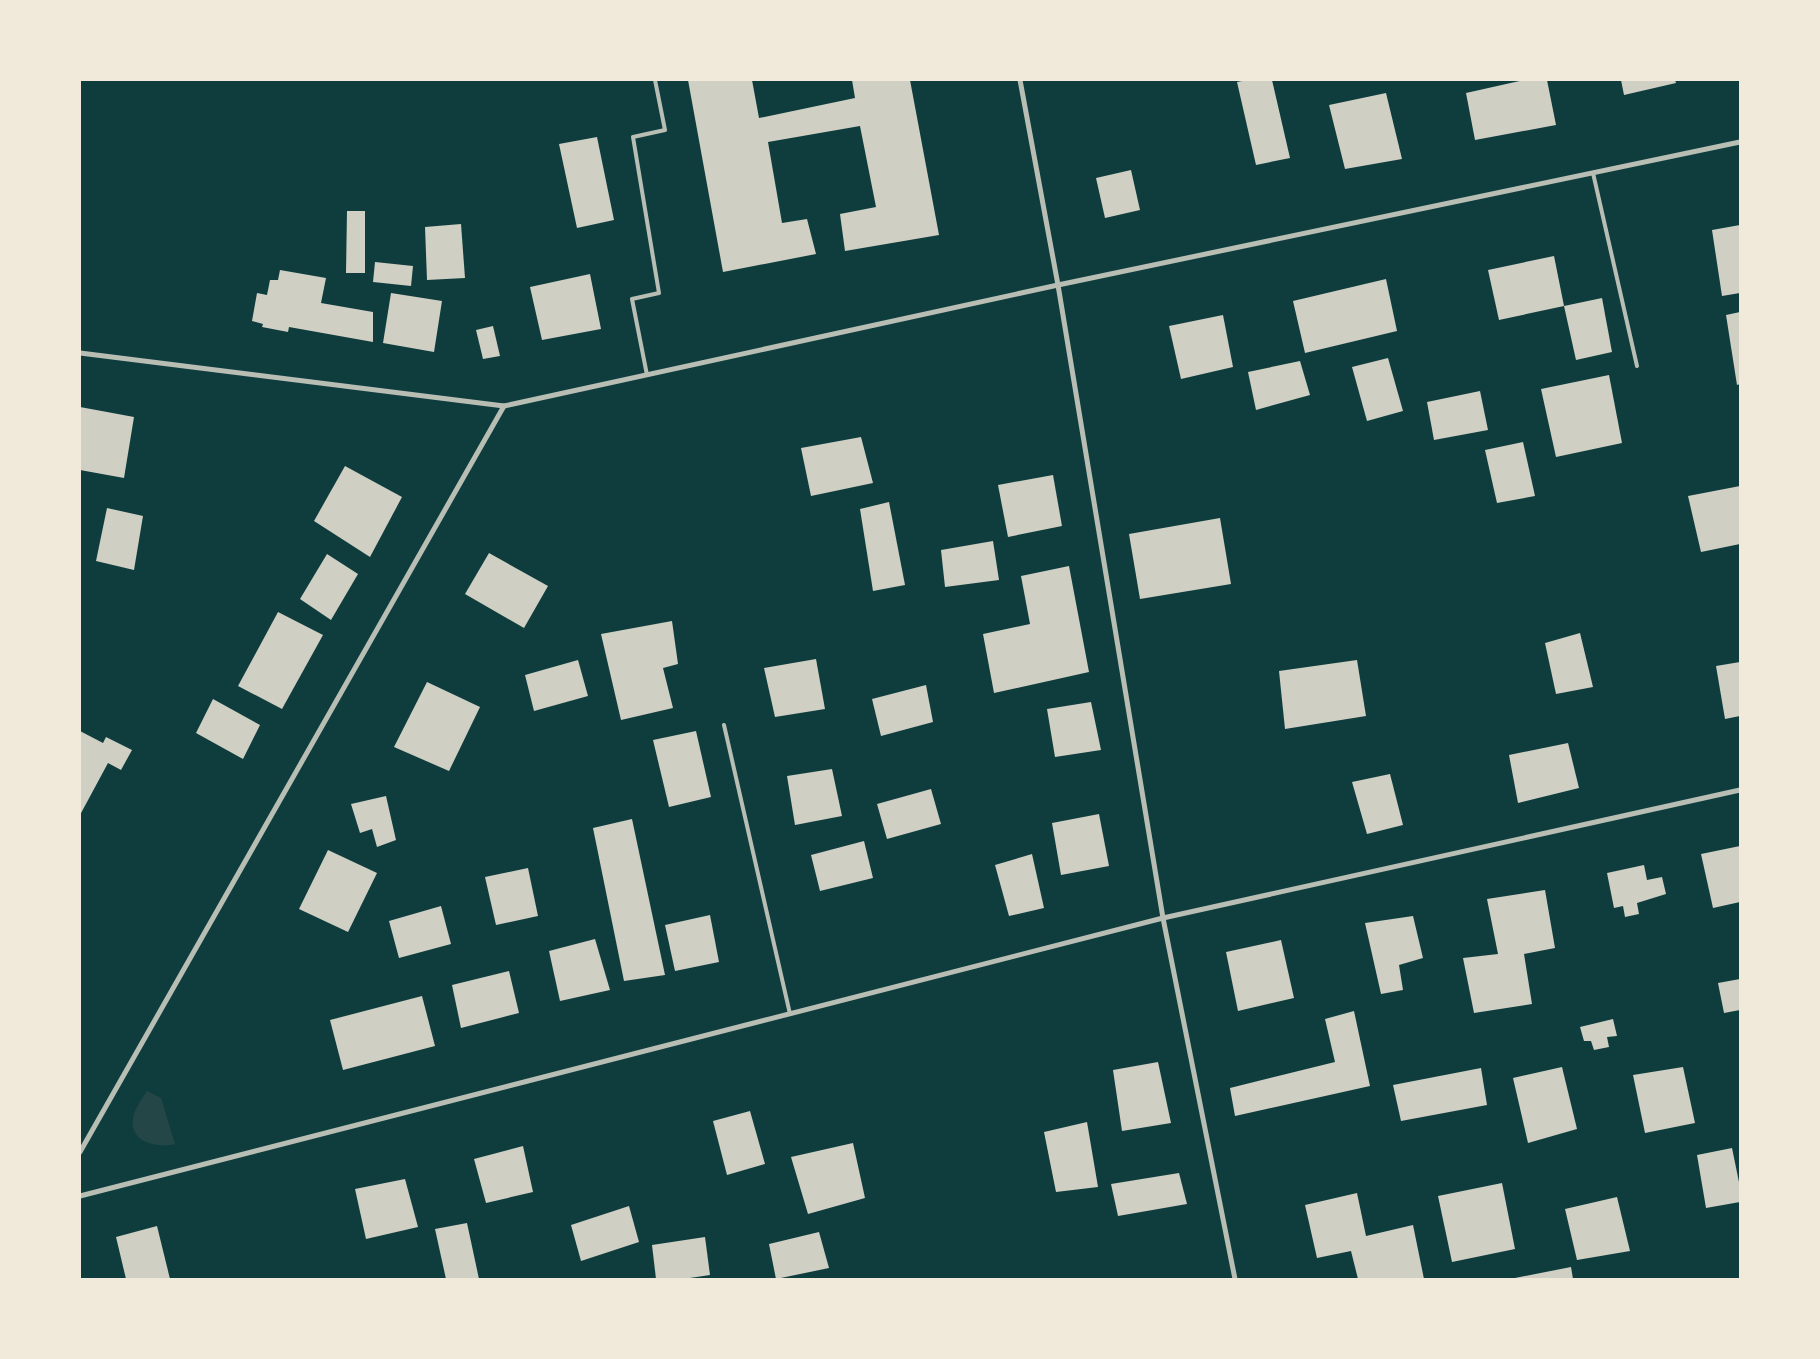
<svg xmlns="http://www.w3.org/2000/svg" width="1820" height="1359" viewBox="0 0 1820 1359" font-family="'Roboto Condensed',sans-serif">
<style>
.green{fill:#244646}
.building{fill:#cfcfc3}
.lines{fill:none;stroke-linecap:round;stroke-linejoin:round}
.service{stroke:#b8beb3;stroke-width:4}
.minor{stroke:#b8beb3;stroke-width:5}
</style>
<rect width="100%" height="100%" fill="#0f3d3e"/>
<path class="green" d="M147,1091L161,1098L175,1144C158,1148 129,1143 133,1118C135,1108 142,1099 147,1091Z"/>
<g class="building">
<polygon points="688,80 752,80 759,118 855,98 852,80 910,80 939,235 845,251 840,214 876,207 860,126 768,142 782,223 807,219 816,254 723,272"/>
<polygon points="1247,80 1272,80 1290,158 1256,165 1237,82"/>
<polygon points="1524,80 1547,80 1556,125 1475,140 1466,93"/>
<polygon points="1621,80 1675,80 1676,83 1624,95"/>
<polygon points="1386,93 1402,159 1345,169 1329,105"/>
<polygon points="597,137 614,220 577,228 559,144"/>
<polygon points="1131,170 1140,210 1105,218 1096,178"/>
<polygon points="347,211 365,211 365,273 346,273"/>
<polygon points="461,224 465,278 427,280 425,227"/>
<polygon points="1740,225 1740,293 1722,296 1712,230"/>
<polygon points="1554,256 1564,306 1499,320 1488,270"/>
<polygon points="375,262 413,266 411,286 373,282"/>
<polygon points="280,270 326,278 321,303 373,312 373,342 289,327 288,332 262,327 263,324 252,321 257,293 267,295 270,280 278,280"/>
<polygon points="590,274 601,329 542,340 530,287"/>
<polygon points="1386,279 1397,331 1305,353 1293,301"/>
<polygon points="391,293 442,301 434,352 383,343"/>
<polygon points="1602,298 1612,352 1576,360 1564,306"/>
<polygon points="1740,312 1740,384 1737,385 1726,315"/>
<polygon points="1223,315 1233,367 1181,379 1169,326"/>
<polygon points="493,326 500,356 483,359 476,330"/>
<polygon points="1388,358 1403,411 1367,421 1352,367"/>
<polygon points="1300,361 1310,395 1256,410 1248,372"/>
<polygon points="1609,375 1622,443 1556,457 1541,389"/>
<polygon points="1480,391 1488,430 1434,440 1427,402"/>
<polygon points="80,407 134,417 124,478 80,470"/>
<polygon points="861,437 873,483 811,496 801,448"/>
<polygon points="1523,442 1535,496 1497,503 1485,450"/>
<polygon points="345,466 402,497 370,557 314,521"/>
<polygon points="1053,475 1062,526 1008,537 998,485"/>
<polygon points="1740,486 1740,544 1701,552 1688,496"/>
<polygon points="889,502 905,585 873,591 860,509"/>
<polygon points="107,508 143,516 134,570 96,561"/>
<polygon points="1220,518 1231,584 1140,599 1129,534"/>
<polygon points="993,541 999,580 945,587 941,550"/>
<polygon points="489,553 548,586 524,628 465,594"/>
<polygon points="327,554 358,574 331,620 300,599"/>
<polygon points="1069,566 1089,672 994,693 983,634 1030,624 1021,576"/>
<polygon points="278,612 323,635 282,709 238,686"/>
<polygon points="672,621 678,664 663,668 673,708 621,720 601,634"/>
<polygon points="1580,633 1593,687 1556,694 1545,643"/>
<polygon points="816,659 825,709 775,717 764,668"/>
<polygon points="578,660 588,696 534,711 525,675"/>
<polygon points="1357,660 1366,716 1285,729 1279,671"/>
<polygon points="1740,662 1740,716 1725,719 1716,666"/>
<polygon points="427,682 480,707 449,771 394,747"/>
<polygon points="926,685 933,722 881,736 872,699"/>
<polygon points="213,699 260,725 243,759 196,733"/>
<polygon points="1091,702 1101,750 1055,757 1047,709"/>
<polygon points="80,731 103,743 106,737 132,750 121,770 108,763 80,815"/>
<polygon points="696,731 711,797 669,807 653,740"/>
<polygon points="1568,743 1579,788 1518,803 1509,755"/>
<polygon points="832,769 842,816 795,825 787,776"/>
<polygon points="1390,774 1403,825 1367,834 1352,782"/>
<polygon points="931,789 941,824 887,839 877,804"/>
<polygon points="386,796 396,840 377,847 372,829 360,833 351,804"/>
<polygon points="1099,814 1109,866 1061,875 1052,823"/>
<polygon points="632,819 665,975 624,981 593,828"/>
<polygon points="864,841 873,878 820,891 811,855"/>
<polygon points="1740,846 1740,902 1713,908 1701,854"/>
<polygon points="328,850 377,873 348,932 299,909"/>
<polygon points="1032,854 1044,908 1009,916 995,865"/>
<polygon points="1644,865 1647,880 1662,877 1666,894 1637,903 1639,914 1625,917 1623,906 1614,908 1607,873"/>
<polygon points="528,868 538,916 496,925 485,877"/>
<polygon points="1545,890 1555,948 1524,954 1532,1004 1474,1013 1463,958 1498,954 1487,899"/>
<polygon points="441,906 451,944 399,958 389,921"/>
<polygon points="710,915 719,962 675,971 665,925"/>
<polygon points="1413,916 1423,958 1399,965 1403,990 1381,994 1365,923"/>
<polygon points="595,939 610,990 560,1001 549,951"/>
<polygon points="1281,940 1294,998 1238,1011 1226,952"/>
<polygon points="509,971 519,1013 461,1028 452,985"/>
<polygon points="1740,979 1740,1010 1724,1013 1718,983"/>
<polygon points="422,996 435,1046 343,1070 330,1020"/>
<polygon points="1354,1011 1370,1086 1235,1116 1230,1088 1335,1062 1325,1019"/>
<polygon points="1613,1019 1617,1036 1607,1037 1609,1047 1594,1050 1591,1041 1584,1041 1580,1027"/>
<polygon points="1158,1062 1171,1123 1122,1131 1113,1070"/>
<polygon points="1562,1067 1577,1129 1528,1143 1513,1078"/>
<polygon points="1683,1067 1695,1123 1645,1133 1633,1075"/>
<polygon points="1481,1068 1487,1105 1401,1121 1393,1085"/>
<polygon points="750,1111 765,1164 727,1175 713,1121"/>
<polygon points="1087,1122 1098,1187 1056,1192 1044,1132"/>
<polygon points="853,1143 865,1198 808,1214 791,1157"/>
<polygon points="523,1146 533,1192 486,1203 474,1159"/>
<polygon points="1732,1148 1740,1187 1740,1202 1706,1208 1697,1155"/>
<polygon points="1179,1173 1187,1204 1118,1216 1111,1184"/>
<polygon points="405,1179 418,1227 366,1239 355,1189"/>
<polygon points="1502,1183 1515,1249 1452,1262 1438,1196"/>
<polygon points="1357,1193 1366,1236 1413,1225 1424,1279 1358,1279 1351,1251 1317,1258 1305,1205"/>
<polygon points="1617,1197 1630,1251 1577,1260 1565,1209"/>
<polygon points="629,1206 639,1242 581,1261 571,1225"/>
<polygon points="467,1223 479,1279 446,1279 435,1229"/>
<polygon points="157,1226 170,1279 126,1279 116,1237"/>
<polygon points="819,1232 829,1268 776,1279 769,1244"/>
<polygon points="705,1237 710,1275 683,1279 656,1279 652,1245"/>
<polygon points="1571,1267 1573,1279 1515,1279 1515,1278"/>
</g>
<g class="lines">
<g class="service">
<polyline points="1593,173 1637,366"/>
<polyline points="647,375 632,299 659,293 633,137 665,130 655,80"/>
<polyline points="724,725 790,1014"/>
</g>
<g class="minor">
<polyline points="1020,80 1058,285 1163,918 1235,1279"/>
<polyline points="80,353 504,406 1058,285 1740,142"/>
<polyline points="80,1152 504,406"/>
<polyline points="80,1196 1163,918 1740,790"/>
</g>
</g>
<rect width="1820" height="1359" fill="none" stroke="#f1e9da" stroke-width="162"/>
</svg>
